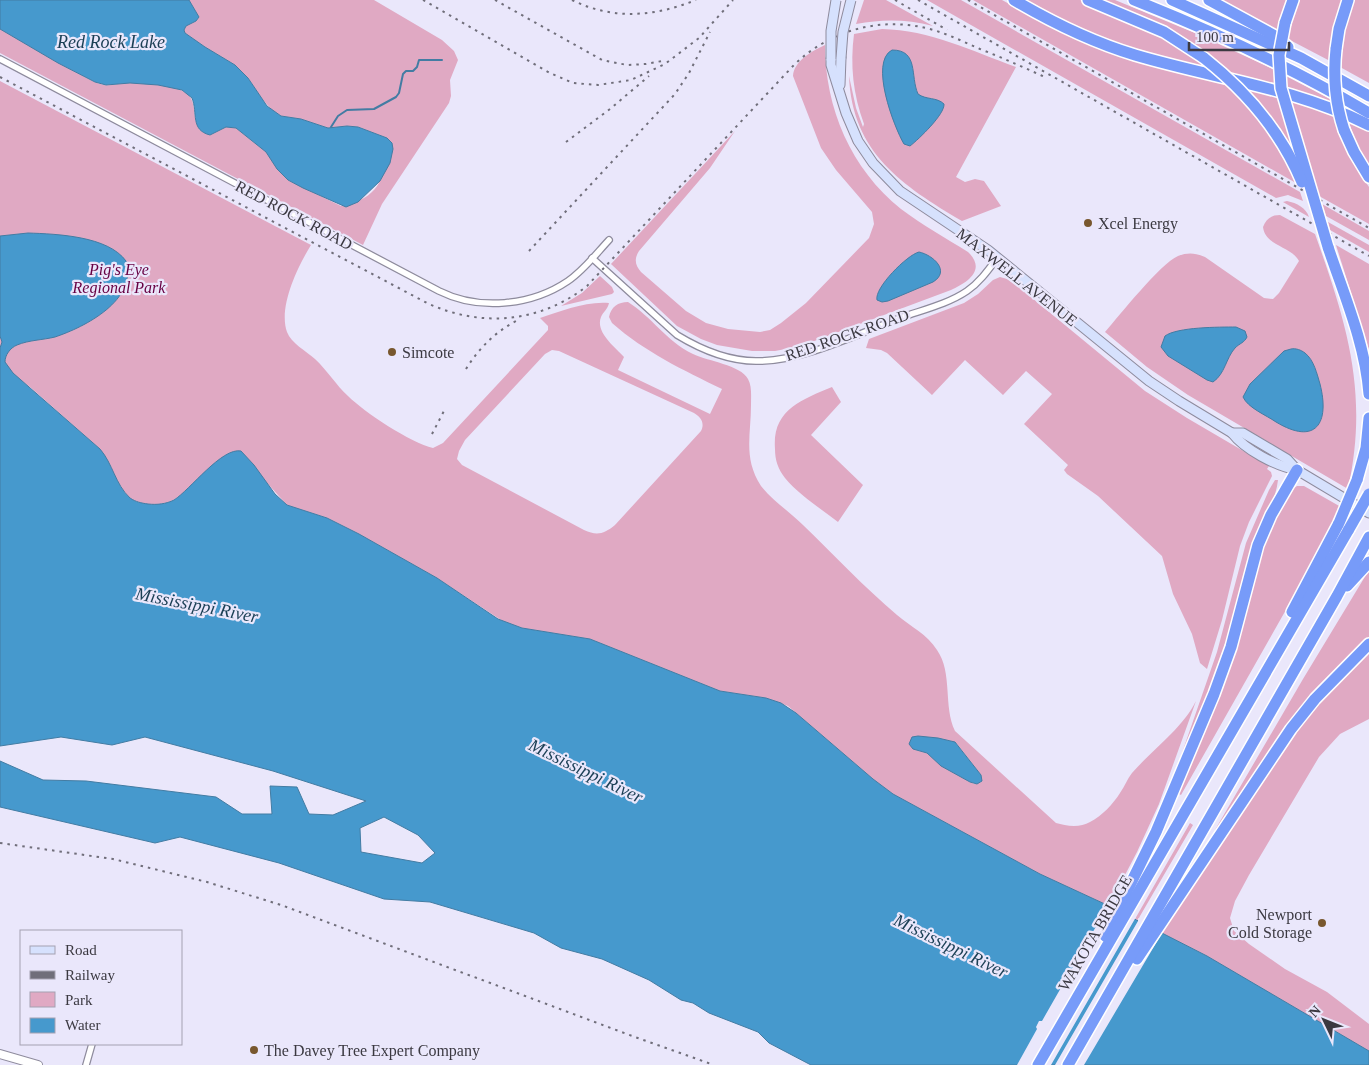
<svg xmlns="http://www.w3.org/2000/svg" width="1369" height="1065" viewBox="0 0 1369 1065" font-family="Georgia,serif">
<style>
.green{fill:#e0a9c3;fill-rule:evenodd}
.water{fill:#4699cd;stroke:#437ca3;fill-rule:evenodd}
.pier{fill:#eae7fb}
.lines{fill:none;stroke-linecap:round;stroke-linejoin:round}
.stream{stroke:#437ca3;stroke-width:2}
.minor-casing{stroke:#8e8b9d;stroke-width:8}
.tertiary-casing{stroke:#8e8b9d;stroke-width:10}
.secondary-casing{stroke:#8e8b9d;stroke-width:11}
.motorway-casing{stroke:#fff;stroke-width:14}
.minor{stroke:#fff;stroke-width:5.5}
.tertiary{stroke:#fff;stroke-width:8}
.secondary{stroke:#d6e1fd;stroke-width:9}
.motorway{stroke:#779bf9;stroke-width:11}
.rail{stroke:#706e7a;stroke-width:2;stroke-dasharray:2.5 5;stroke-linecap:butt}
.secondary-bridge-casing{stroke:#8e8b9d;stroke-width:11;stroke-linecap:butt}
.motorway-bridge-casing{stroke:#fff;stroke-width:14;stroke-linecap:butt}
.secondary-bridge{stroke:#d6e1fd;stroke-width:9}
.motorway-bridge{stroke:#779bf9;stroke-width:11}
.poi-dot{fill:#78572e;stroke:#eae7fb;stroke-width:2}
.labels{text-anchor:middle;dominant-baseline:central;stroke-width:4.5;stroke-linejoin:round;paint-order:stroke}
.street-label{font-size:16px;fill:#3b3941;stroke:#eae7fb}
.poi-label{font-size:16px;fill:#3b3941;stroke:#eae7fb;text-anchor:start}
.park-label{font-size:16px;font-style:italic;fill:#670143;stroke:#eae7fb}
.water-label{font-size:18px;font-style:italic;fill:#1b3f55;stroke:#eae7fb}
</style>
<rect width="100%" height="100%" fill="#eae7fb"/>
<g class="green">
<path d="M189,0H374L442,40L454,51L458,60L450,80L451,96L449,103L382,204L363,245L0,53V29C27,43 52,60 79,74C87,78 95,83 104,85C110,86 116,84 123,83C141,82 165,83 183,91C203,100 185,129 210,135L226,127L236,128L266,152L288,180L341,206C348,203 358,202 364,198C387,185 385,160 387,138L358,127L347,126L328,128L301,119L281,116L272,110L263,100L248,78L235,65L205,47L185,33L184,30L186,26L196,21L199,17Z"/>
<path d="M864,0H886L933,26C906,19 883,19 856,24Z"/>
<polygon points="927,0 961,0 1300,192 1303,201 1288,195 1276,198"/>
<path d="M973,0H1002L1058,31L1116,55L1221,79C1253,109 1278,143 1296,183Z"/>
<polygon points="1020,0 1080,0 1142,25 1178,46 1212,71 1107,43"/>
<polygon points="1100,0 1115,0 1195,33 1275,70 1276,87 1233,76"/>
<polygon points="1216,0 1288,0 1278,33"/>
<polygon points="1300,0 1342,0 1336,20 1330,61 1288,39 1293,16"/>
<polygon points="1353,0 1369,0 1369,83 1340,67 1342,40"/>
<path d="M882,29C930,30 972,51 1016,67L956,177L965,182L975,179L984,181L1001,206L962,221C903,186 852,153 849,76L856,108L863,127L864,124C853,94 850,65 854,34Z"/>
<path d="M825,45C825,108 851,169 901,209C922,225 946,238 968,252C987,270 967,283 951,290L801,346L775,351H752L717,345L701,339L677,326L611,264L735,131L710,168L639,251C634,259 635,265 641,272L686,311L706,323L728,329L760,332L770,330L781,323L806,303L869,238L874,224L872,212L836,170L821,148L793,76C794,61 812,51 825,45Z"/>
<polygon points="1286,76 1332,100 1333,106 1288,90"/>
<path d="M0,81L311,245C298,266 278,307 287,332C291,343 306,351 315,359C327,370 336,385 348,396C364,412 411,443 433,448L443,443L548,330V326L540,318C561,311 586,301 609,303C608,309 603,312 601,317C595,332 615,347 624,357L618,370L710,414L722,389C683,370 645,352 612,323L609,317C611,307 618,302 628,302C652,317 666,341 693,354C707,361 741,365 748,379C752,386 751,396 751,405C751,435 743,458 761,486C773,501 790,512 803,525C834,555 864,587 897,615C911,627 927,634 937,650C953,673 943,706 955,731L1056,823C1066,826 1080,828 1090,822C1102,816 1113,804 1120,793C1125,786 1127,779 1132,773C1153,749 1182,729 1196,701L1159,804L1137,852L1113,898L1110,899L1107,905L1040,874L893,794L873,779L788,706L766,698L720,691L590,639L522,628L504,622L437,578L359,534L327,518L287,505L268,484L210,468C199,478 188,491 175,499C165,505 148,507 137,502C129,499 122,490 118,483C111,472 108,459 100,449L30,387L0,365ZM552,350L559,351L694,413C701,417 705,423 701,431L615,525C604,534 597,536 584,530L462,465L457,459L459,451L465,440L545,354ZM949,740L957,744L981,775V782L975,784L970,782L941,765L927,753L913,749Z"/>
<polygon points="1241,84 1277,93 1295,153 1293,153"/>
<polygon points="1289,96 1334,112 1346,150 1358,171 1369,187 1369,224 1319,196"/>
<polygon points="1347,117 1369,128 1369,169 1356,142"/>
<path d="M1287,201C1297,203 1306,208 1309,217L1283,202Z"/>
<polygon points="1322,204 1369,231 1369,240 1326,216"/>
<path d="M1280,215L1315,234C1347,324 1369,393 1348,489L1188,395L1147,367L1105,332C1120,315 1160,264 1178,256C1188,252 1196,253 1205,257L1264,298L1273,299L1279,293L1299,261C1291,246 1265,246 1263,227C1266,219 1271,215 1280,215Z"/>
<polygon points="1328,222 1369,245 1369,252 1330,230"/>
<polygon points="1336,245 1369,264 1369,350"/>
<polygon points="600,276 612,287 614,292 612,294 561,306 582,293"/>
<polygon points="1000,277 1007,279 1014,283 1145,391 1187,418 1269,466 1267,469 1271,472 1272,476 1249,522 1240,546 1222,620 1207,669 1200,663 1192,634 1173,594 1162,556 1098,496 1067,474 1064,470 1068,465 1024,424 1052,394 1026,371 1003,395 965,360 932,395 887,353 881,350 866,348 869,339 964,303 978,294 993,280"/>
<path d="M832,387L841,402L811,435L863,485L838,522C820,508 799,495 785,478C778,469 775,460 775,449C772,410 801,400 832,387Z"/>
<path d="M1275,480H1278C1275,506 1258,529 1250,554C1239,584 1235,616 1226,646C1213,691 1192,734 1174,776L1217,652L1246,543L1269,490Z"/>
<path d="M1297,486H1304L1341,507L1300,585L1181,795L1177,793L1259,556C1266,540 1283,493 1297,486Z"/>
<polygon points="1369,570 1369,637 1318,689 1218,831 1215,830 1303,679"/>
<polygon points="1369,652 1369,719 1340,734 1319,757 1249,875 1235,901 1230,918 1234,931 1249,944 1285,969 1327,992 1369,1024 1369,1051 1207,956 1162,933 1163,930 1287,743 1316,705"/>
<polygon points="1190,823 1193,825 1140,916 1138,920 1135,919"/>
</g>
<g class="water">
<path d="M0,0H189L199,17L196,21L186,26L184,30L185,33L205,47L235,65L248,78L267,106L281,116L301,119L328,128L347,126L358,127L387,138L392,143L393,149L390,163L380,181L358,202L346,207L303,188L288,180L277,169L266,152L236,128L226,127L210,135C190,130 198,113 192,98L182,90L158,85L130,83L106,85L95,82L58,63L0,29Z"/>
<path d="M892,50C919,50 910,76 918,94C926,100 937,97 944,104C945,114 919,139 910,146L904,144C894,127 869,62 892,50Z"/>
<path d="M28,233C57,234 108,236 126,261C138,300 85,327 55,337C43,340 29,340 17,345C10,348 5,355 5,362L13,373L100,449C113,464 115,484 130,498C136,502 141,503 148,504C157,505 166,504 174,500C190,490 222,447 241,451L254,465L275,494L287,505L327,518L359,534L437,578L498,619L522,628L590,639L720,691L766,698L781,703L796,713L873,779L893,794L1040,874L1107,905L1207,956L1369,1051V1065H811L769,1043L758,1032L709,1013L693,1003L681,1000L649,980L602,959L561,948L534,933L430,902L384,899L279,863L180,837L155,843L0,807V761L43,780L86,781L216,797L242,814H272L270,786L297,787L309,814L333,815L366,801L273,771L145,737L112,745L61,737L0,746V348L2,342L0,336V236ZM384,817L418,835L435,853L422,863L361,852L360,828Z"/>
<path d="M919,252C933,255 951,271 933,282L888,301L882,302L877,300C874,288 907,255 919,252Z"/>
<path d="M1236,327L1245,331L1247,337C1244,343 1240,343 1235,348C1226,358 1225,374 1213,382L1207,380L1168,356L1161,347L1165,336C1177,327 1219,327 1236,327Z"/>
<path d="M1291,349C1296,348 1301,350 1305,353C1314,360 1317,374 1320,384C1330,423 1316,446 1276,422C1266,415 1248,408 1243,397L1250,384L1284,351Z"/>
<polygon points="918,736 938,738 955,742 981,775 982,781 977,784 970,782 941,766 927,753 913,749 909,744 912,737"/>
</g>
<g class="pier">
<polygon points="1108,903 1136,917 1051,1065 1017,1065 1037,1029 1036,1027 1039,1021 1042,1021 1102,916 1108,907"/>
<polygon points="1138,918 1163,930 1162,933 1084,1065 1055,1065 1138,921"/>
</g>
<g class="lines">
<polyline class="stream" points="331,127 338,116 347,110 374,109 396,97 399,93 403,74 406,71 413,71 417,67 419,60 442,60"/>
<defs>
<g id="minor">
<path d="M0,59L439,291C479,311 531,306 568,281C584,270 596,254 609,240"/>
<path d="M592,258L677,335C700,349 729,361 756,361C801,362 858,334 900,318C922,310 948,304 967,291C980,282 989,269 998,257"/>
<polyline points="86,1065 92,1044"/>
</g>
<polyline id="tertiary" points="0,1054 38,1065"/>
<g id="secondary">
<path d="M831,59V65L846,113L858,141L873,163L900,191L988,250L1149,381L1179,401L1232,433C1245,450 1276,466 1297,470"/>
<polyline points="840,85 841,58"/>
<polyline points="1232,433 1243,433 1287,459 1297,470 1369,513"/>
</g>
<g id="motorway">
<path d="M1014,0C1053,23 1092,42 1135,55C1216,79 1292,87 1369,125"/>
<polyline points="1088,0 1164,32 1204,58"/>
<path d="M1134,0C1215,32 1294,69 1369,113"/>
<polyline points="1172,0 1301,58 1369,96"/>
<polyline points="1209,0 1277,37 1288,47"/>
<polyline points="1285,23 1293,0"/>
<polyline points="1336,49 1339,29 1348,0"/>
<polyline points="1344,130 1354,152 1369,177"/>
<path d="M1328,247C1344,295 1365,343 1369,394"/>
<polyline points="1357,480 1366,448 1369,418"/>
<polyline points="1347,586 1369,562"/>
<polyline points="1292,612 1339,523"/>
<polyline points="1105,936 1156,832 1214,694 1231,647 1258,545 1271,515 1297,470"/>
<polyline points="1137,959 1291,729 1315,699 1369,644"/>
<polyline points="1038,1065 1349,529"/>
<polyline points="1068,1065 1337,596 1369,537"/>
</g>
</defs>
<use href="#minor" class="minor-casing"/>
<use href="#tertiary" class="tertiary-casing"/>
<use href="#secondary" class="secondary-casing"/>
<use href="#motorway" class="motorway-casing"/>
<use href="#minor" class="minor"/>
<use href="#tertiary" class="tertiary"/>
<use href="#secondary" class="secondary"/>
<use href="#motorway" class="motorway"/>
<g class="rail">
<polyline points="423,0 550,73 573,83 598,85 631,80 665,64 699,38 733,0"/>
<polyline points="495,0 602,60 627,65 646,64 662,61"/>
<path d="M572,0C612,20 654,17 696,0"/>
<polyline points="895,0 947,30"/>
<polyline points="918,0 1369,256"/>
<polyline points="968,0 1369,228"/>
<path d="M0,77L427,303C481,328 540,323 587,286L793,66C829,30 881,16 930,29C948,34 964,42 980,49C1003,58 1025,68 1047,78"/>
<polyline points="566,142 610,109 649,76"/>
<polyline points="529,251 675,94 689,73 710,32"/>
<path d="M466,369C479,348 496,331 518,320"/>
<polyline points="432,434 445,409"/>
<polyline points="0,843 113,859 207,882 281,905 635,1037 714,1065"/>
</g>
<defs>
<g id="secondary-bridge">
<polyline points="841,58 843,32 851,0"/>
<polyline points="831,59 831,31 836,0"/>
</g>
<g id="motorway-bridge">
<polyline points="1285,23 1279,55 1281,88 1328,247"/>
<path d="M1336,49C1333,77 1335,103 1344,130"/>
<path d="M1204,58C1246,91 1281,132 1302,182"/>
<polyline points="1339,523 1357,480"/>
<polyline points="1349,529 1369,494"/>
</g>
</defs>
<use href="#secondary-bridge" class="secondary-bridge-casing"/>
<use href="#motorway-bridge" class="motorway-bridge-casing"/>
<use href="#secondary-bridge" class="secondary-bridge"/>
<use href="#motorway-bridge" class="motorway-bridge"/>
</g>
<g class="poi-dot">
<circle cx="1088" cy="223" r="5"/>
<circle cx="392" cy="352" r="5"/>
<circle cx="1322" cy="923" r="5"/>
<circle cx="254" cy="1050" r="5"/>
</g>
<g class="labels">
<g class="street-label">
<text transform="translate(294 215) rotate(28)">RED ROCK ROAD</text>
<text transform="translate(1017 277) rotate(38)">MAXWELL AVENUE</text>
<text transform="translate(847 335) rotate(-19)">RED ROCK ROAD</text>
<text transform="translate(1095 933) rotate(-60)">WAKOTA BRIDGE</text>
</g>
<g class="poi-label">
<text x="1098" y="223">Xcel Energy</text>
<text x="402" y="352">Simcote</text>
<text x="1312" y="914" text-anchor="end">Newport<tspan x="1312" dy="18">Cold Storage</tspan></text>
<text x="264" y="1050">The Davey Tree Expert Company</text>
</g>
<g class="park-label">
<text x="119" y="269">Pig's Eye<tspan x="119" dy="18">Regional Park</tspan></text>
</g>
<g class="water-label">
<text x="111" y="42">Red Rock Lake</text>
<text transform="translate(197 605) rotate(11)">Mississippi River</text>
<text transform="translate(586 771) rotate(26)">Mississippi River</text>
<text transform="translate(951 946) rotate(26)">Mississippi River</text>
</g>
</g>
<rect x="20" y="930" width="162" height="115" fill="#eae7fb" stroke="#a4a1b1"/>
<rect x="30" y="946" width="25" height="8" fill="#d6e1fd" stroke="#a4a1b1"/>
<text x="65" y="955" font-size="15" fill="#3b3941">Road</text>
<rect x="30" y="971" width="25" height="8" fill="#706e7a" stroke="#a4a1b1"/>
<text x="65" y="980" font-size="15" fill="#3b3941">Railway</text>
<rect x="30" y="992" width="25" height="15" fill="#e0a9c3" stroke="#a4a1b1"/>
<text x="65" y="1005" font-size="15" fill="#3b3941">Park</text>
<rect x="30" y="1018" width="25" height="15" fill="#4699cd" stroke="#a4a1b1"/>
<text x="65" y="1030" font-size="15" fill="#3b3941">Water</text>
<g transform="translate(1324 1020) rotate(313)" stroke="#eae7fb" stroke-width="4" paint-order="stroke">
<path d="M0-4L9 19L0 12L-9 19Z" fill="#3b3941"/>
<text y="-8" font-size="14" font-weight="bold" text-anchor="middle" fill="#3b3941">N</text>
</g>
<path d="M1189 42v8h100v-8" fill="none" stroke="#3b3941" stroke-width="2.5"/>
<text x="1196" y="42" font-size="15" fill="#3b3941" stroke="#eae7fb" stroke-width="4" paint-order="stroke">100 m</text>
</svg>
